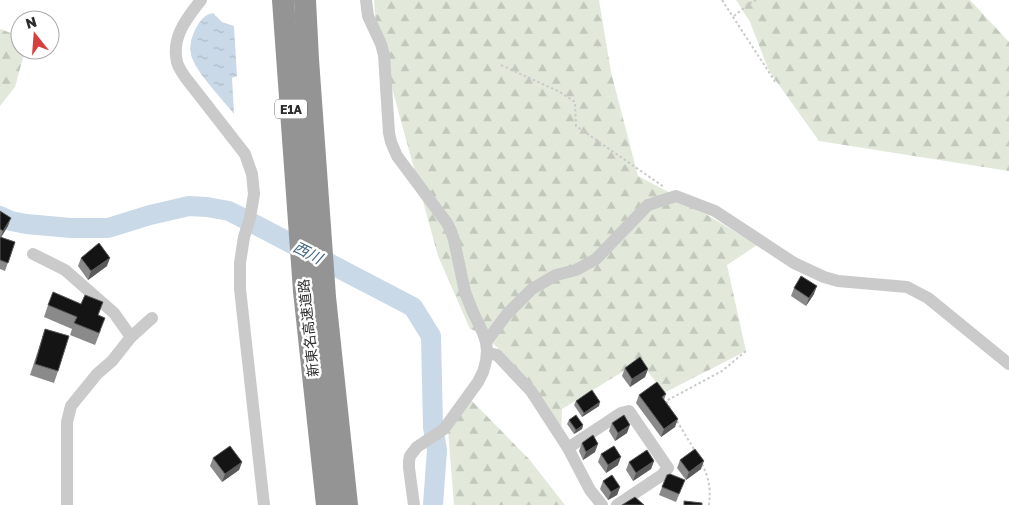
<svg xmlns="http://www.w3.org/2000/svg" width="1009" height="505" viewBox="0 0 1009 505" font-family="'Golos Text','Noto Sans JP',sans-serif">
<style>
.forest{fill:url(#forest-firs)}
.water{fill:url(#water-ripples)}
.lines{fill:none;stroke-linecap:round;stroke-linejoin:round}
.river{stroke:#c9d9e8;stroke-width:20}
.path{stroke:#cacaca;stroke-width:2;stroke-dasharray:2.5 2.5;stroke-linecap:butt}
.minor{stroke:#cacaca;stroke-width:12}
.motorway{stroke:#949494;stroke-width:22}
.wall{fill:#8a8a8a}
.shaded-wall{fill:#5a5a5a}
.building{fill:#141414;stroke:#5a5a5a}
.labels{text-anchor:middle;dominant-baseline:central;stroke-width:5;stroke-linejoin:round;paint-order:stroke}
.shield{fill:#fff;stroke:#6c6c6c;stroke-width:1}
.shield-label{font-size:12px;font-weight:bold;fill:#2d2d2d}
.street-label{font-size:14px;fill:#2d2d2d;stroke:#fff}
.water-label{font-size:15px;font-style:italic;fill:#436687;stroke:#fff}
</style>
<defs>
<pattern id="forest-firs" width="22" height="20" patternUnits="userSpaceOnUse" patternTransform="scale(1.25)"><rect width="22" height="20" fill="#e2e9db"/><path d="M5 1l3.5 6h-7zM16 11l3.5 6h-7z" fill="#c2c8bc"/></pattern>
<pattern id="water-ripples" width="26" height="14" patternUnits="userSpaceOnUse" patternTransform="scale(1.25)"><rect width="26" height="14" fill="#c9d9e8"/><path d="M2 4q2-2 4 0t4 0M15 11q2-2 4 0t4 0" fill="none" stroke="#adbbc7"/></pattern>
</defs>
<rect width="100%" height="100%" fill="#fff"/>
<g class="forest">
<polygon points="374,0 599,0 611,72 638,176 676,196 757,245 727,265 746,351 664,393 640,361 562,409 561,437 499,349 479,332 470,329 438,256 376,30"/>
<polygon points="736,0 970,0 1009,42 1009,171 819,141 769,71 750,22"/>
<polygon points="0,29 16,35 20,45 20,50 22,50 24,54 15,87 0,106"/>
<polygon points="469,398 529,459 565,505 454,505 448,430"/>
</g>
<path class="water" d="M213,13L222,22L234,26L237,76L232,78L234,114C224,101 193,69 191,54C189,46 192,35 196,28C200,21 205,14 213,13Z"/>
<g class="lines">
<polyline class="river" points="0,216 11,221 26,224 71,228 108,228 150,215 189,206 207,207 229,211 413,307 431,336 433,427 437,450 433,505"/>
<g class="path">
<polyline points="722,0 776,83"/>
<polyline points="734,16 753,1 757,0"/>
<polyline points="501,65 560,92 575,102 576,126 664,187"/>
<polyline points="670,408 666,401 722,371 746,351"/>
<polyline points="677,421 695,451"/>
<path d="M702,464C709,478 711,489 709,505"/>
</g>
<g class="minor">
<path d="M201,0C187,18 171,37 177,62C178,67 182,72 185,77L245,154L252,174L254,194L250,218L244,237L240,263V289L264,505"/>
<polyline points="366,0 368,16 381,44 384,55 389,133 391,142 397,156 447,223 451,231 454,240 465,292 472,310 483,333 486,342 487,351 486,361 483,372 478,382 444,429 417,447 410,456 409,461 409,468 414,505"/>
<polyline points="33,254 65,270 114,313 131,337"/>
<polyline points="486,342 507,314 532,289 556,275 576,270 596,259 648,205 676,196 715,211 794,263 824,277 838,281 907,287 928,298 1009,364"/>
<polyline points="487,353 497,355 531,391 568,448 590,490 602,505"/>
<polyline points="568,448 621,413 629,411 668,468 662,475 617,505"/>
<polyline points="67,505 67,422 71,406 97,374 112,361 131,337 152,318"/>
</g>
<g class="motorway">
<polyline points="283,0 304,291 327,505"/>
<polyline points="305,0 308,59 325,297 347,505"/>
</g>
</g>
<g class="wall">
<polygon points="0,211 8,226 1,237 15,242 5,271 0,269"/>
<polygon points="81,258 107,266 88,280 78,266"/>
<polygon points="794,288 814,294 806,306 791,296"/>
<polygon points="48,305 98,315 101,330 95,345 70,335 72,329 44,317"/>
<polygon points="45,329 58,371 54,383 30,375"/>
<polygon points="625,368 648,369 645,377 630,387 622,376"/>
<polygon points="666,394 664,400 675,427 661,437 636,403 639,395"/>
<polygon points="576,401 599,406 582,417 574,405"/>
<polygon points="569,420 583,425 582,429 574,434 567,424"/>
<polygon points="612,423 627,433 615,441 609,431"/>
<polygon points="582,443 595,452 583,460 579,451"/>
<polygon points="601,454 618,465 606,473 598,462"/>
<polygon points="213,458 242,462 239,470 222,482 210,466"/>
<polygon points="680,460 701,469 686,480 677,468"/>
<polygon points="654,461 651,469 633,481 626,470 629,462"/>
<polygon points="685,480 676,502 659,495 662,487"/>
<polygon points="603,481 620,487 617,495 608,500 600,489"/>
</g>
<g class="shaded-wall">
<polygon points="11,218 8,226 0,239 3,231"/>
<polygon points="110,258 107,266 88,280 91,271"/>
<polygon points="817,286 814,294 806,306 809,298"/>
<polygon points="648,369 645,377 630,387 632,379"/>
<polygon points="600,402 599,406 582,417 584,413"/>
<polygon points="678,419 675,427 661,437 664,429"/>
<polygon points="583,425 582,429 574,434 576,430"/>
<polygon points="630,425 627,433 615,441 618,433"/>
<polygon points="598,444 595,452 583,460 586,452"/>
<polygon points="621,457 618,465 606,473 608,465"/>
<polygon points="654,461 651,469 633,481 636,473"/>
<polygon points="704,461 701,469 686,480 689,472"/>
<polygon points="242,462 239,470 222,482 225,474"/>
<polygon points="620,487 617,495 608,500 611,492"/>
</g>
<g class="building">
<polygon points="0,211 11,218 3,231 0,229"/>
<polygon points="0,237 15,242 8,263 0,260"/>
<polygon points="99,243 110,258 91,271 81,258"/>
<polygon points="801,276 817,286 809,298 794,288"/>
<polygon points="53,292 81,304 85,295 103,302 98,315 105,318 99,333 74,323 77,317 48,305"/>
<polygon points="45,329 69,336 58,371 35,364"/>
<polygon points="640,357 648,369 632,379 625,368"/>
<polygon points="657,382 666,394 662,397 678,419 664,429 639,395"/>
<polygon points="592,390 600,402 584,413 576,401"/>
<polygon points="576,415 583,425 576,430 569,420"/>
<polygon points="624,415 630,425 618,433 612,423"/>
<polygon points="593,435 598,444 586,452 582,443"/>
<polygon points="230,446 242,462 225,474 213,458"/>
<polygon points="614,446 621,457 608,465 601,454"/>
<polygon points="695,449 704,461 689,472 680,460"/>
<polygon points="647,450 654,461 636,473 629,462"/>
<polygon points="670,474 685,480 679,494 662,487 667,475"/>
<polygon points="612,475 620,487 611,492 603,481"/>
<polygon points="635,497 644,505 622,505"/>
<polygon points="684,501 702,503 702,505 684,505"/>
</g>
<g class="labels">
<rect class="shield" x="275" y="99.5" width="32" height="19" rx="4"/>
<g class="shield-label">
<text x="291" y="109">E1A</text>
</g>
<g class="street-label">
<text transform="translate(308 328) rotate(-96)">新東名高速道路</text>
</g>
<g class="water-label">
<text transform="translate(308 252) rotate(27)">西川</text>
</g>
</g>
<g transform="translate(35 35) rotate(343)"><circle r="24" fill="#ffffff" stroke="#ababab"/>
<path d="M0-4L9 19L0 12L-9 19Z" fill="#d5403e"/>
<text y="-8" font-size="14" font-weight="bold" text-anchor="middle" fill="#2d2d2d">N</text>
</g>
</svg>
